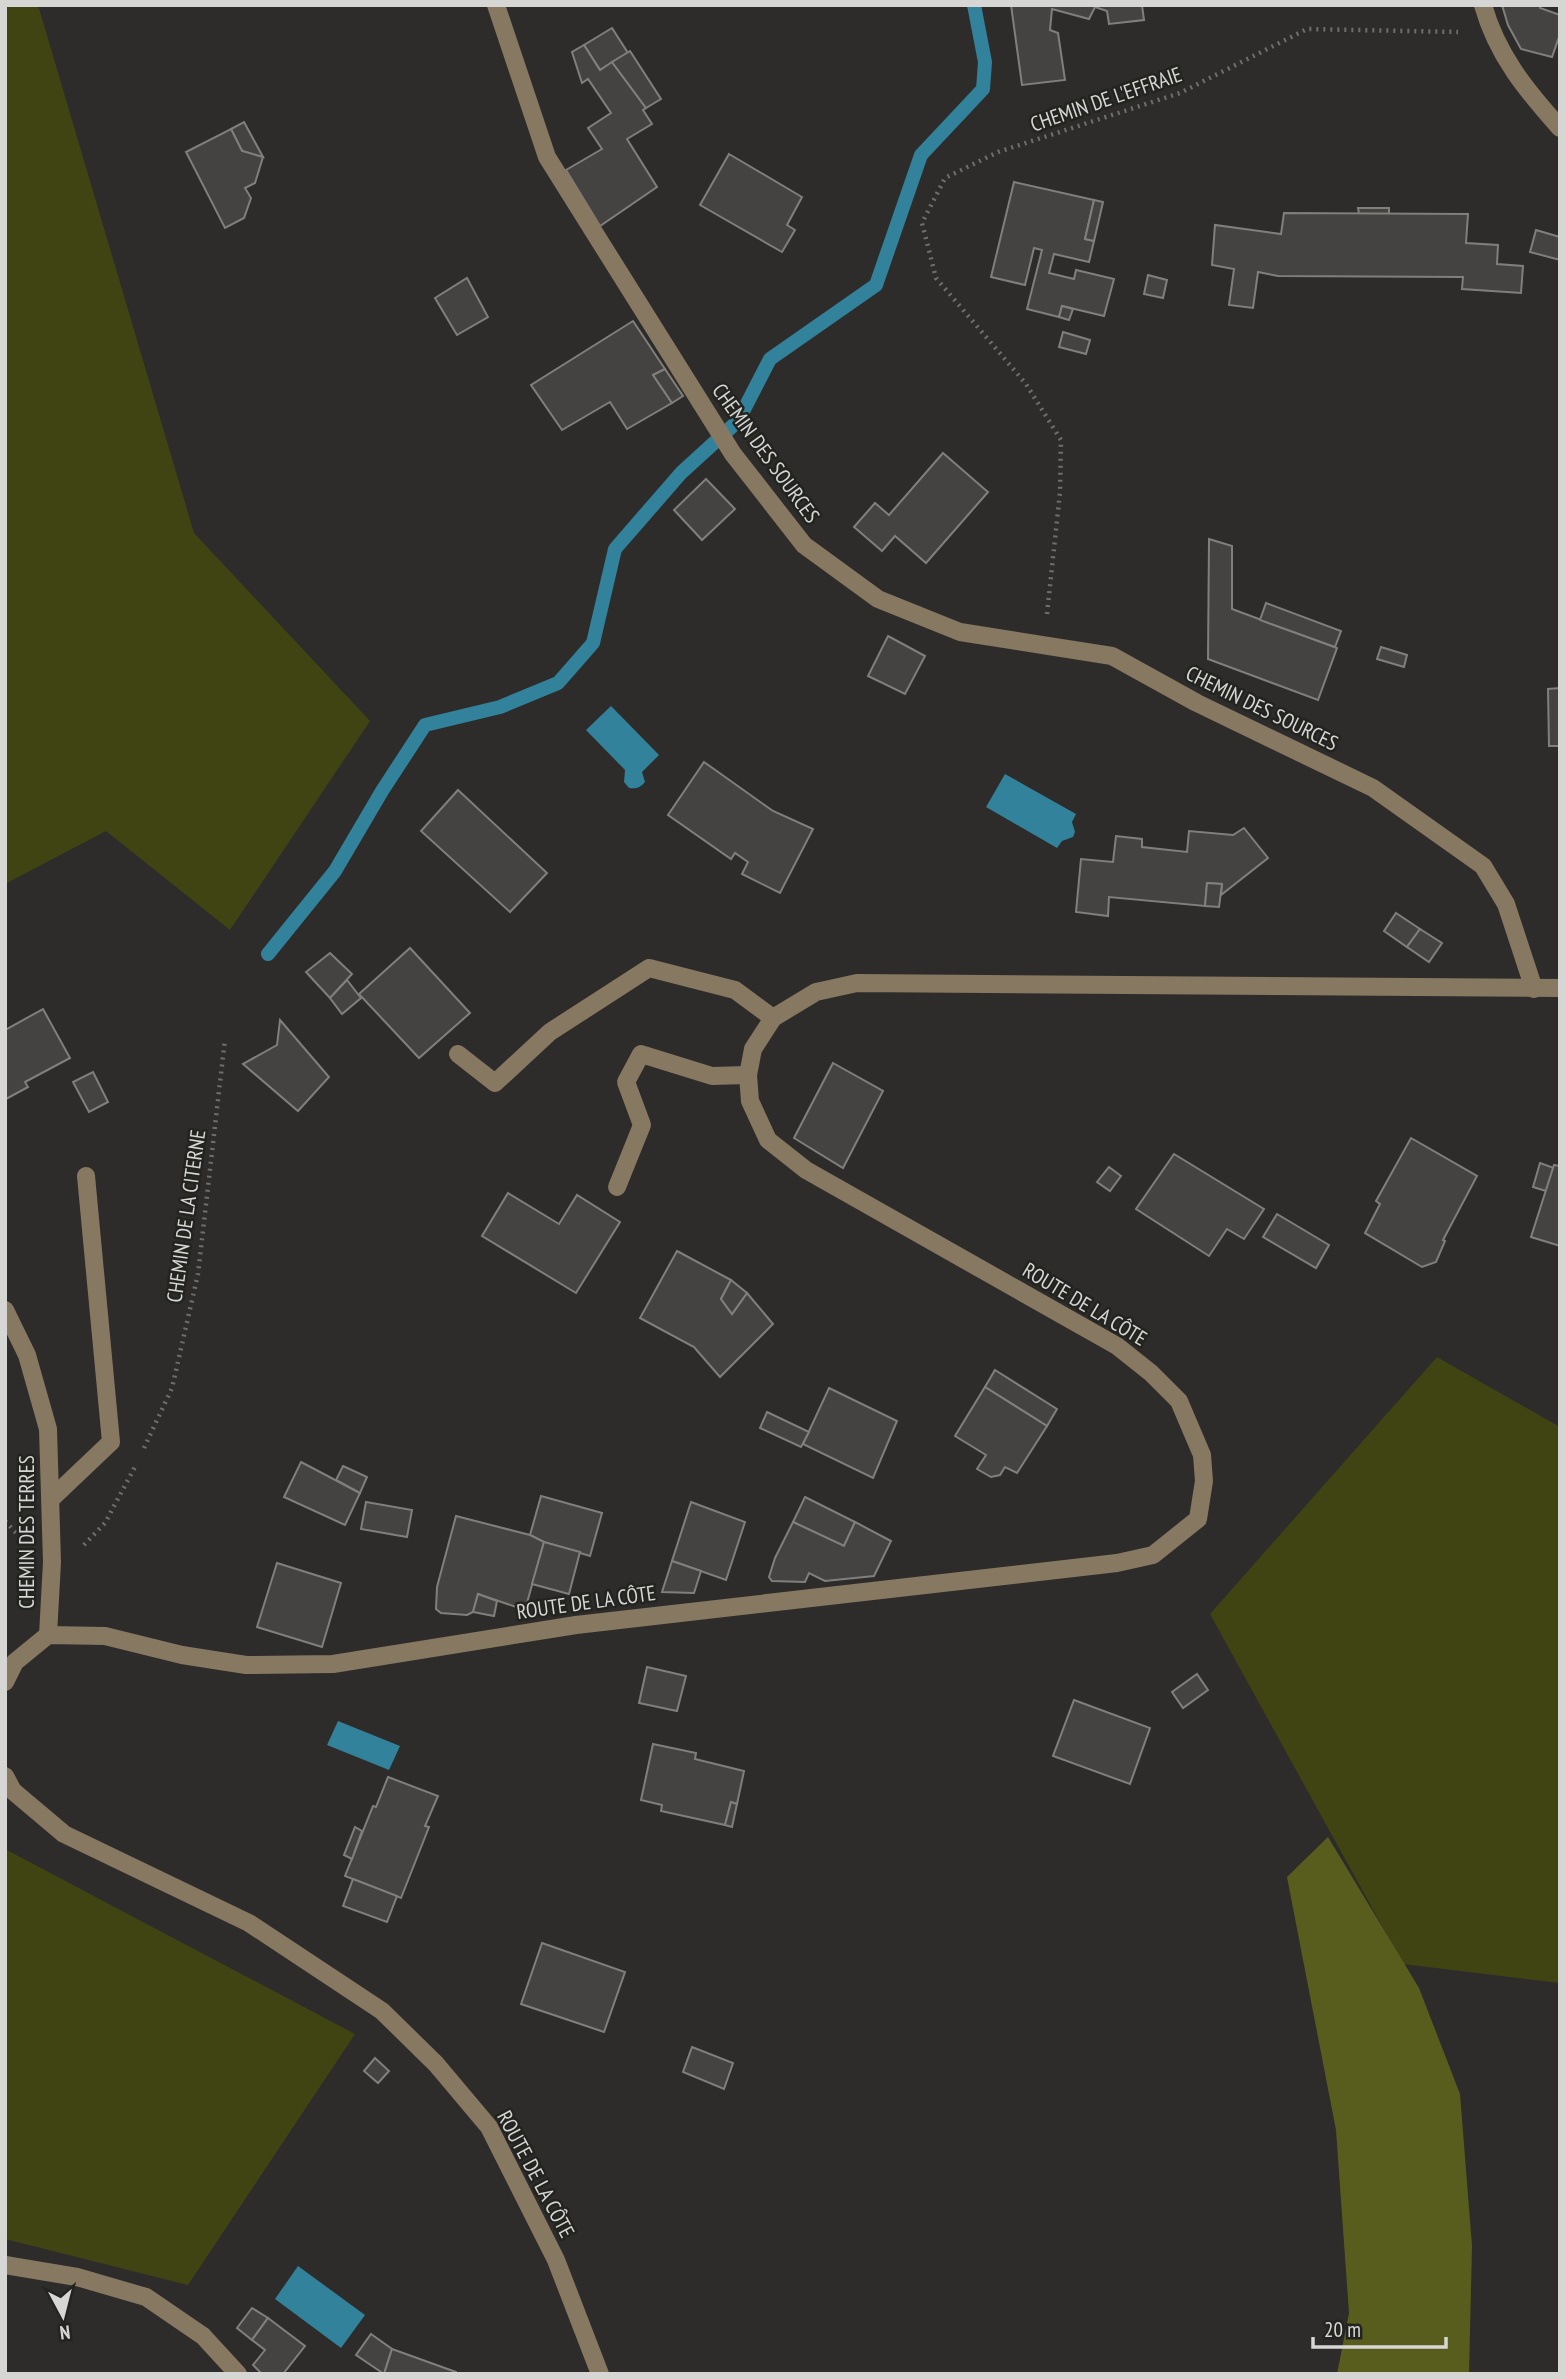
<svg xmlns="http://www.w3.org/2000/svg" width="1565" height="2379" viewBox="0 0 1565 2379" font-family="'PT Sans Narrow',sans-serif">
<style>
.green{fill:#404413}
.forest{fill:#585d1d}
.water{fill:#31829a}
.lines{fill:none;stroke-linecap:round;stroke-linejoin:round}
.stream{stroke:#31829a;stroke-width:14}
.building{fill:#444341;stroke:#807f7c;stroke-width:2}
.path{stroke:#6f6e6c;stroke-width:4.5;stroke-dasharray:2 5;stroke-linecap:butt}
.minor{stroke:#877861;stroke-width:18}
.labels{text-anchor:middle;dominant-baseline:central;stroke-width:5;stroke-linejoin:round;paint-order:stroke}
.street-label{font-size:21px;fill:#d6d6d4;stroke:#232320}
</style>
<rect width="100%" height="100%" fill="#2d2c2a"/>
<g class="green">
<polygon points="5,5 38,5 194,533 370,721 230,930 106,831 5,884"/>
<polygon points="1437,1357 1560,1427 1560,1983 1403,1964 1210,1614"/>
<polygon points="5,1849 355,2034 188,2285 5,2239"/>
</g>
<polygon class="forest" points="1328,1837 1419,1988 1460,2094 1472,2246 1469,2374 1337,2374 1349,2313 1336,2130 1287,1877"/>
<g class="water">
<path d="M611,706L659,755L642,772L645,782C640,788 636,789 629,788L624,782L625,770L586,730Z"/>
<polygon points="1005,774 1076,814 1072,822 1075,832 1073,837 1062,841 1057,848 986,807"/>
<polygon points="338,1721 400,1746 389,1770 327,1745"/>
<polygon points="298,2266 365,2315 341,2348 275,2299"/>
</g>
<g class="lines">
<polyline class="stream" points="268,954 335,871 382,791 425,725 500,707 558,683 593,643 615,549 681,473 738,421 770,359 876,285 921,155 983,89 985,62 974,5"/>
</g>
<g class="building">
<polygon points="1011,5 1142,5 1144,20 1109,24 1107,11 1095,7 1089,19 1052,9 1050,30 1058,33 1065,80 1022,85"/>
<polygon points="1502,5 1541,5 1540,8 1560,15 1560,34 1552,57 1521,49 1508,25"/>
<polygon points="612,28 628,53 600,70 584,45"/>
<polygon points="584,45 600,70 612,62 646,108 643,110 652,124 627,139 657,187 600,226 566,170 602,149 588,128 611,113 588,79 582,83 572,52"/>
<polygon points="630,51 661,99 646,108 612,62"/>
<polygon points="244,122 263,157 242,151 231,129"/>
<polygon points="231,129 242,151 263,157 255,183 245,188 251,198 244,218 225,228 186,152"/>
<polygon points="729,154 802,197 787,225 795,230 782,252 700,205"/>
<polygon points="1014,182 1094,200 1085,239 1094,241 1089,262 1054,254 1049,273 1074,279 1076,270 1114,279 1104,316 1062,306 1059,317 1027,309 1042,250 1034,248 1025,285 991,277"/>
<polygon points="1094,200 1103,202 1094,241 1085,239"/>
<polygon points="1358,208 1389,208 1389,214 1359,214"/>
<polygon points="1284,213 1468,214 1466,243 1498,245 1497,264 1523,266 1521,293 1462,289 1463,277 1278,276 1258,272 1253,308 1229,305 1234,269 1212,265 1215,225 1281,234"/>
<polygon points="1536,230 1560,237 1560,260 1530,252"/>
<polygon points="1148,275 1167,280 1163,298 1144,294"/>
<polygon points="467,278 488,317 457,335 435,298"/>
<polygon points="1062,306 1073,309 1069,320 1059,317"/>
<polygon points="633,321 665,369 653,375 672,403 627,429 610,402 562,430 531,385"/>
<polygon points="1063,332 1090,340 1086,354 1059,347"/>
<polygon points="665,369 683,396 672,403 653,375"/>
<polygon points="943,453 988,492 926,563 895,536 882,551 854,527 875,503 889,515"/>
<polygon points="706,479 735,509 702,540 674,510"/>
<polygon points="1209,539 1232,546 1232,609 1337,648 1318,700 1208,659"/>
<polygon points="1266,603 1341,631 1335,647 1260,620"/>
<polygon points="888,636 925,656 905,694 868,676"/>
<polygon points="1381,647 1407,655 1404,667 1377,659"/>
<polygon points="1560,688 1560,746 1549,746 1548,689"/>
<polygon points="704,762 773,811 813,829 780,893 742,874 748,862 735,853 731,859 668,815"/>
<polygon points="458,790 547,873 510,912 421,831"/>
<polygon points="1244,828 1268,858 1221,895 1222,884 1207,883 1205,906 1109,897 1108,916 1076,912 1081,859 1113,862 1116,836 1142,839 1142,847 1187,852 1189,831 1233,835"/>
<polygon points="1207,883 1222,884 1219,907 1205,906"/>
<polygon points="1396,913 1420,929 1407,947 1384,931"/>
<polygon points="1420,929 1442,943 1429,962 1407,947"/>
<polygon points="410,948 470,1013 419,1058 359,994"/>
<polygon points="330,953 352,974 330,998 306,972"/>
<polygon points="347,980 361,998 342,1014 330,998"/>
<polygon points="43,1009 70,1058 25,1082 28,1087 6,1099 5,1030"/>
<polygon points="280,1020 329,1077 298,1111 243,1064 277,1045"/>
<polygon points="833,1063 883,1091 843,1168 794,1138"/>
<polygon points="93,1072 108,1102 89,1112 73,1082"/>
<polygon points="1411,1138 1477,1176 1443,1240 1445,1241 1436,1262 1422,1267 1365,1233 1380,1204 1376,1201"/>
<polygon points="1174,1154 1264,1209 1244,1239 1227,1229 1209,1256 1136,1209"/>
<polygon points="1540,1163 1554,1168 1546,1191 1533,1187"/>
<polygon points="1554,1165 1560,1166 1560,1246 1531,1237"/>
<polygon points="1109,1167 1121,1176 1110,1191 1097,1182"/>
<polygon points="508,1193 559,1224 577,1195 620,1222 576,1293 482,1236"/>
<polygon points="1277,1214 1329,1245 1316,1268 1263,1237"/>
<polygon points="677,1251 731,1280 721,1299 732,1314 747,1293 773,1324 720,1377 694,1347 640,1318"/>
<polygon points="731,1280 747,1293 732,1314 721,1299"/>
<polygon points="995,1370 1057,1409 1047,1426 985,1387"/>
<polygon points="985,1387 1047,1426 1017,1473 1005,1467 1000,1475 991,1477 977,1469 986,1455 955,1436"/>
<polygon points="829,1388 897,1421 873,1478 803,1444"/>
<polygon points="767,1412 809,1432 801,1447 760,1428"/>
<polygon points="301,1462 360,1493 345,1525 284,1497"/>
<polygon points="343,1466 367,1477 360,1493 336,1480"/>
<polygon points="541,1496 602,1513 590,1556 544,1542 530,1535"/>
<polygon points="805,1497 855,1522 844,1546 793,1522"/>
<polygon points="366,1502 412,1510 407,1537 361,1529"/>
<polygon points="691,1502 745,1522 726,1580 672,1561"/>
<polygon points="456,1516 530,1535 544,1542 525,1610 478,1594 473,1612 467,1615 441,1613 436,1609 437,1587"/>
<polygon points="793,1522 844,1546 855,1522 891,1541 874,1576 825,1581 809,1573 805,1582 772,1581 769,1577 775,1558"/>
<polygon points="544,1542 580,1552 569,1594 532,1584"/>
<polygon points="672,1561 701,1571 694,1593 662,1592"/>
<polygon points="277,1563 341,1583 322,1647 257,1627"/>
<polygon points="478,1594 497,1601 494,1616 473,1612"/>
<polygon points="647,1667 686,1676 677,1711 639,1703"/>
<polygon points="1197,1674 1208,1690 1183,1708 1172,1692"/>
<polygon points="1074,1700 1150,1728 1130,1784 1053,1756"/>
<polygon points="653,1744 696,1753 695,1759 744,1771 737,1804 731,1802 725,1825 661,1811 662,1805 641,1800"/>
<polygon points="388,1777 438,1796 425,1826 429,1827 401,1898 345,1876 373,1806 376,1807"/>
<polygon points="731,1802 737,1804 732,1827 725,1825"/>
<polygon points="355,1827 362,1831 352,1859 344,1855"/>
<polygon points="353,1879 397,1896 387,1922 343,1906"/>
<polygon points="542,1943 625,1972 604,2032 521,2004"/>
<polygon points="692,2047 733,2063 724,2089 683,2072"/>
<polygon points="375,2058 389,2071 378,2083 364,2071"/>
<polygon points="252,2308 268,2318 252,2340 237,2328"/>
<polygon points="268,2318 305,2346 283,2374 262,2374 253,2365 265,2350 252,2340"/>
<polygon points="371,2334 392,2349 384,2374 356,2355"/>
<polygon points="392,2349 456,2372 456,2374 384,2374"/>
</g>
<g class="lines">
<g class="path">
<polyline points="1047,614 1060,492 1061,440 1026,384 936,278 922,223 945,178 998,152 1180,93 1307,29 1458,32"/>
<polyline points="144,1448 172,1388 198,1274 225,1039"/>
<polyline points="5,1521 19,1536"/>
<polyline points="84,1545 105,1523 136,1465"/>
</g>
<g class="minor">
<polyline points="496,5 547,157 733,454 804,545 878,599 960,632 1112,656 1197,703 1373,788 1483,866 1506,904 1534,989"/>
<path d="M1483,5C1497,55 1526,90 1560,128"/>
<polyline points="458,1054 495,1083 550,1032 649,968 735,990 773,1018"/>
<polyline points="617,1187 642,1125 626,1082 641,1054 712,1076 748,1075"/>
<polyline points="5,1310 27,1355 48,1429 52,1562 48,1635"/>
<polyline points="51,1499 111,1442 86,1176"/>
<polyline points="5,1682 15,1662 48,1635 105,1636 182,1655 246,1665 333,1664 576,1625 1117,1563 1153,1555 1198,1519 1204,1481 1202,1455 1179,1401 1151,1373 1117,1346 806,1170 768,1140 750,1101 748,1075 753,1049 773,1018 816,992 857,983 1560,988"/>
<polyline points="5,1776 13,1791 64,1834 249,1923 382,2011 436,2064 489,2127 556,2260 600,2374"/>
<polyline points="5,2265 77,2277 146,2297 203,2336 238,2374"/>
</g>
</g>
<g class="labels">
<g class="street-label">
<text transform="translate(1106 99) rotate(-19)">CHEMIN DE L'EFFRAIE</text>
<text transform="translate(766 453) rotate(54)">CHEMIN DES SOURCES</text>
<text transform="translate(1262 708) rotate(26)">CHEMIN DES SOURCES</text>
<text transform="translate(186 1216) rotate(-82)">CHEMIN DE LA CITERNE</text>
<text transform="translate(1085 1304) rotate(31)">ROUTE DE LA CÔTE</text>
<text transform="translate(26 1532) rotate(-90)">CHEMIN DES TERRES</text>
<text transform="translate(586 1602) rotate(-8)">ROUTE DE LA CÔTE</text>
<text transform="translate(536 2174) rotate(62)">ROUTE DE LA CÔTE</text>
</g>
</g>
<rect width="1565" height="2379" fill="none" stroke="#d6d6d4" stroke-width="14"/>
<g transform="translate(63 2316) rotate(173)" stroke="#232320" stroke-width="5" paint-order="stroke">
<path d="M0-5L12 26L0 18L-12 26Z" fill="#d6d6d4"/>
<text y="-10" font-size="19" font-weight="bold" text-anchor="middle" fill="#d6d6d4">N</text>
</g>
<path d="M1313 2337v10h133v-10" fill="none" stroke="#d6d6d4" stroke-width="3.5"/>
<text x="1324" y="2337" font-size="21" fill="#d6d6d4" stroke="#232320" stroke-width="5" paint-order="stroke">20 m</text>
</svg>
